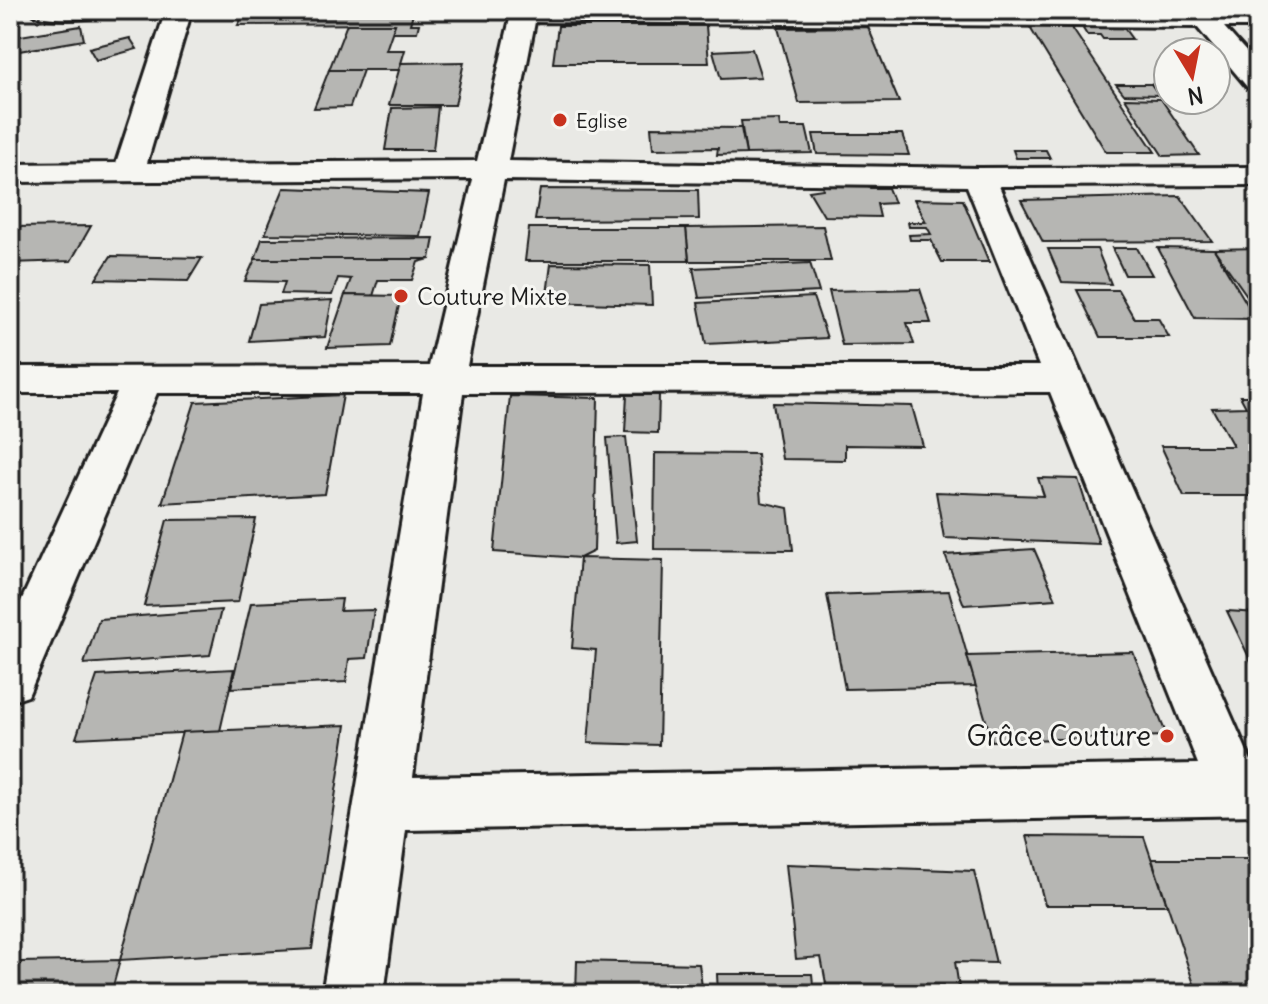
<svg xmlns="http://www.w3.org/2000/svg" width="1268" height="1004" viewBox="0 0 1268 1004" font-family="Delius,sans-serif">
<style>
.building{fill:#b6b6b3;stroke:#1c1c1c;stroke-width:2}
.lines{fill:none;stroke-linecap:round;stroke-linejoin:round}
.minor-casing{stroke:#1c1c1c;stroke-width:6}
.minor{fill:#f6f6f2;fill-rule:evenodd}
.poi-dot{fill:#c8321e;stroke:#f6f6f2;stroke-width:3}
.labels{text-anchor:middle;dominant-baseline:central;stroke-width:6;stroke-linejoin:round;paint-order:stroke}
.far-poi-label{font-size:20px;fill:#1c1c1c;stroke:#f6f6f2;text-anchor:start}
.poi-label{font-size:24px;fill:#1c1c1c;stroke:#f6f6f2;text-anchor:start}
.near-poi-label{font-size:28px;fill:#1c1c1c;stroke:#f6f6f2;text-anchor:end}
</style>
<rect width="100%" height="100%" fill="#e9e9e5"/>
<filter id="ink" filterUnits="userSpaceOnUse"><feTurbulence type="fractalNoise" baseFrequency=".0125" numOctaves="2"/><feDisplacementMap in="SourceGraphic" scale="16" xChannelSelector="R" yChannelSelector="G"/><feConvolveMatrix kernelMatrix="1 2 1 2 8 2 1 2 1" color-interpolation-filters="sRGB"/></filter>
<g filter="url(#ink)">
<g class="building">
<polygon points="414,10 410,24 419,24 417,32 392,32 395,24 238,25 245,12"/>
<polygon points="347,24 395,24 386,50 405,50 399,70 329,70"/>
<polygon points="1080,24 1121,24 1132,39 1103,39 1100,35 1087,35"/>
<polygon points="1070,25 1155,152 1106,152 1029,26"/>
<polygon points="81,26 84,40 19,51 20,36"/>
<polygon points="558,26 706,26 709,63 553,63"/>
<polygon points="868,27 899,102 799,103 778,28"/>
<polygon points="130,38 137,49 96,60 89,48"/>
<polygon points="752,49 761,77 721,79 713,51"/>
<polygon points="464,62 455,105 389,105 401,63"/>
<polygon points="329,70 363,70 350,107 314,108"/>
<polygon points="1116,84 1151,84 1159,95 1124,94"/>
<polygon points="1125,98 1161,99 1199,155 1163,156"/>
<polygon points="438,107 433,150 385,150 392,108"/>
<polygon points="779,120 780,127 806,127 812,153 746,154 741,121"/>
<polygon points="651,127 741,128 746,154 717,155 718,148 653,149"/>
<polygon points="813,134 902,134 909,155 817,154"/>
<polygon points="1013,150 1046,150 1050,158 1016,158"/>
<polygon points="821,181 866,181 870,188 888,188 894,203 877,204 880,217 824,216 809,191 823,189"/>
<polygon points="284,188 429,193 420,236 265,234"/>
<polygon points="540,189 698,190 699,219 535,220"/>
<polygon points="1180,196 1212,241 1043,242 1021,200"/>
<polygon points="914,199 963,200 989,262 942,262 931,240 910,240 909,235 931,234 927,227 909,227 908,222 926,222"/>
<polygon points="91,226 71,261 10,263 10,227"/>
<polygon points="823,226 831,261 689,261 686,228"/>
<polygon points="529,228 686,228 689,261 525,261"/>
<polygon points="434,238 430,259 255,259 262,239"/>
<polygon points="1112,248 1137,248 1152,275 1125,275"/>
<polygon points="1158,248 1214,249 1256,319 1195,318"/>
<polygon points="1258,248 1258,311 1214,249"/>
<polygon points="1048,249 1097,249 1111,284 1062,282"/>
<polygon points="111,256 202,258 188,281 96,279"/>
<polygon points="255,259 430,259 418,262 412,280 378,280 373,296 345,295 351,279 338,278 332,295 281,294 285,282 245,281"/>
<polygon points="810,263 819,292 699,298 693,268"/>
<polygon points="551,264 650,265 652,305 546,302"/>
<polygon points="920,289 931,323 907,323 914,344 842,345 829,291"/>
<polygon points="1077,290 1118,290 1134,318 1158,318 1169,337 1100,337"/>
<polygon points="345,295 401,296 390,346 327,348"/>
<polygon points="813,297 827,338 706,344 698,303"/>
<polygon points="332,300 325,337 249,341 259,304"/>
<polygon points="343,395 325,494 162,503 195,402"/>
<polygon points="627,395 659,395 658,433 625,432"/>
<polygon points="510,396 598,398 594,551 580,558 494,552"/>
<polygon points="1240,396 1258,396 1258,496 1184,496 1161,446 1233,446 1212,408 1246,407"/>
<polygon points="773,403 912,406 923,446 845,445 845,460 782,459"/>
<polygon points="626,437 637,541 616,543 607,438"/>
<polygon points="655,453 757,454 761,502 788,508 793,550 654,549"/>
<polygon points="1038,478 1078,479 1099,544 944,538 936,492 1044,496"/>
<polygon points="256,519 238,602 144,606 167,520"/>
<polygon points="1034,549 1056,599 964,605 945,555"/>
<polygon points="580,558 663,560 659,745 588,743 596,650 572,648"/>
<polygon points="949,591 976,686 845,689 827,595"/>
<polygon points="342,599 340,611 374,610 367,658 349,659 346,682 231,688 251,603"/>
<polygon points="221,610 210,655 84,664 99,619"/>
<polygon points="1227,611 1258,613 1258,676"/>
<polygon points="1133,652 1167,736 992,741 967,656"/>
<polygon points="234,669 220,731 76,738 97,676"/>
<polygon points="346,725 312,949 120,960 182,732"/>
<polygon points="1027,836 1144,837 1167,905 1045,905"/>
<polygon points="1152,859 1258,859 1258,993 1197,993"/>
<polygon points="786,864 974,871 996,963 955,962 960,994 828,994 821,957 796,959"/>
<polygon points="120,960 111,994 10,994 21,962"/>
<polygon points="577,961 699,964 703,994 576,994"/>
<polygon points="717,974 812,974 814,994 718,994"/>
</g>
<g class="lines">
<defs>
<g id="minor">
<path d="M31,10H106L102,15C82,20 55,20 35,15Z"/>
<path d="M166,10H192L147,163L477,161L512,10L1258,11V27H1224L1258,65V90L1248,88L1197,27L535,22L508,161L979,168L1258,167V185L999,186L1252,763H1258V815L406,830L384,994H322L423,393H157L28,696L10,702V625L117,393H10V367L429,366L473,179L10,182V164L116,163ZM504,180L967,186L1039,366H467ZM1050,392L1198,764L413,777L463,393Z"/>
</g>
</defs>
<use href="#minor" class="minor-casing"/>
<use href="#minor" class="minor"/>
</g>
</g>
<g class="poi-dot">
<circle cx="560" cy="120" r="8"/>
<circle cx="401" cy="296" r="8"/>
<circle cx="1167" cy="736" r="8"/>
</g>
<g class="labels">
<g class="far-poi-label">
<text x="576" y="120">Eglise</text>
</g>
<g class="poi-label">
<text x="417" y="296">Couture Mixte</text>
</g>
<g class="near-poi-label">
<text x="1151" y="736">Grâce Couture</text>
</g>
</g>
<rect width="1268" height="1004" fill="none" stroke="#f6f6f2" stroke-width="40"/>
<rect x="20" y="20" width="1228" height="964" fill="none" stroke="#1c1c1c" stroke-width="3" filter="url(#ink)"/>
<g transform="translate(1192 76) rotate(170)"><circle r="38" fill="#f6f6f2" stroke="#9f9f9c" stroke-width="2"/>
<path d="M0-6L14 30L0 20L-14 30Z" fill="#c8321e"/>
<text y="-12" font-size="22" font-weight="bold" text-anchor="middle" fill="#1c1c1c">N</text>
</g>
</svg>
